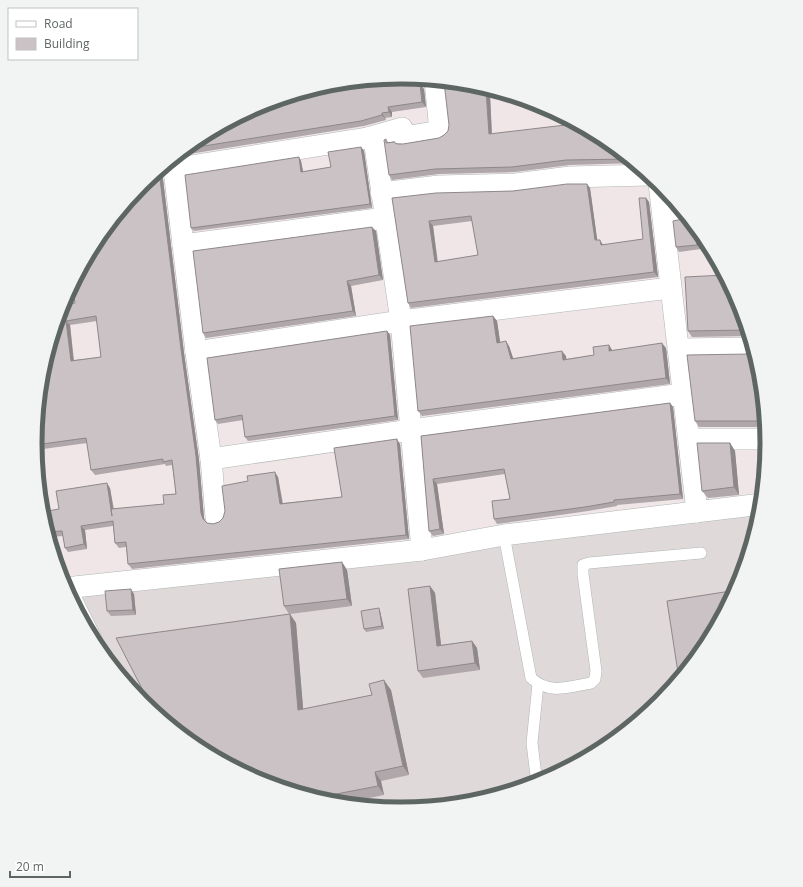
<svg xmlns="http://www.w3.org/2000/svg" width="803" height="887" viewBox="0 0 803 887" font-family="'Open Sans',sans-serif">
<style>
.industrial{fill:#dfd9da}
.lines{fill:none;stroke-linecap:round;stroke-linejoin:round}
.lane-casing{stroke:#afb6b4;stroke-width:12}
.street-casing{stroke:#afb6b4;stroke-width:22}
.lane{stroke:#fff;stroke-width:11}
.street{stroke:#fff;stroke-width:21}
.wall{fill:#afa7a9;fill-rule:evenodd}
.shaded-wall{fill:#8e888a}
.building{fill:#cbc2c5;stroke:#8e888a;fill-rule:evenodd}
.rim{fill:none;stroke:#5e6664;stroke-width:5}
</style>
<rect width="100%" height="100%" fill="#f0e6e7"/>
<polygon class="industrial" points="761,512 740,584 706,647 660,703 605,748 542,782 473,803 401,810 330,803 261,782 198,748 142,702 97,647 67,591"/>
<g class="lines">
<defs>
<g id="lane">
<path d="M504,535L531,678C550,695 568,687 591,683L595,679L596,671L583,574V565L589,563L701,553"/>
<polyline points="71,588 106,658"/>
<polyline points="537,784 532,743 538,684"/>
</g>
<g id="street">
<polyline points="367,138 402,128 404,137 440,131 435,81 436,80"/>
<polyline points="659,183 697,512"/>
<polyline points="381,193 439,186 516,184 570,177 649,175"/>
<polyline points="663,216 684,213"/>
<polyline points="183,245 385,218"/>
<polyline points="678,349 754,348"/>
<polyline points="196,352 211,459 411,430 683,394"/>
<polyline points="689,439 768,439"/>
<polyline points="211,459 216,517"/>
<polyline points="422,550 401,321 196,352 174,170 178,168 367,138 374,139 401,321 670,288"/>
<polyline points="65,588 422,550 504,535 762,504"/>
</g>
</defs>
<use href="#lane" class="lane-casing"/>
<use href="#street" class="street-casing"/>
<use href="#lane" class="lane"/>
<use href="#street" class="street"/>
</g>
<g class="wall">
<polygon points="366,81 366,84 416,82 416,84 424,89 426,107 392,112 392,117 385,118 386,120 364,126 177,156 198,139 330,84"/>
<polygon points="473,84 504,93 490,95 492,134 605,139 635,163 570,165 515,172 439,174 392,180 389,175 386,139 388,142 403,144 439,138 444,135 448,131 449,125"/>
<polygon points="361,147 364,151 372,208 194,231 191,228 299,157 301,161 303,172 331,167"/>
<path d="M163,168L162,171L184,353L199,460L204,518L205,521L207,523L213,524L219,522L278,477L283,503L342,497L400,444L409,539L132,569L128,564L126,547L119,548L115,543L113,526L85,530L87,549L68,552L65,548L63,536L49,537L42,515L59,509L110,488L114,509L164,504L176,494L172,465L166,466L165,464L95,475L91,470L87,443L36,450L35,443L42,372L75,303L82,278L143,184ZM97,321L101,357L74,360L70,325Z"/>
<path d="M587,184L590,188L597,240L604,245L643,239L646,198L649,202L658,277L411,308L408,303L392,198L513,191ZM472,221L478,255L438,262L433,226Z"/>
<polygon points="670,195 675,202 673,202 670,198"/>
<polygon points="688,218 703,236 700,237 701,249 679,252 676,247"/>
<polygon points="376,231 383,280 351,286 356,316 206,338 203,333"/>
<polygon points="740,303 750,336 692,337 688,331"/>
<polygon points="493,316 497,321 500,342 509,346 513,358 566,356 566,359 594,355 609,345 612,350 666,348 670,384 422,416 418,411"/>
<polygon points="387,331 390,335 398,420 248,441 245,437 243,420 218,424 215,420"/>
<polygon points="750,354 761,372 766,427 699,427 695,421"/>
<polygon points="670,403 673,407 683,499 617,505 617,506 588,511 497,524 494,519 510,499 505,474 437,484 444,534 433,536 429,531 421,436"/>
<polygon points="730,443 735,451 739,495 708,498 702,491"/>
<polygon points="342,562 347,570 352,606 290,614 296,623 303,709 372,695 391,690 409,775 381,781 384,795 340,804 330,803 261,782 289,614 284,606"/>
<polygon points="430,586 435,593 441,645 472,641 477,648 480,670 423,678 418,671"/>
<polygon points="134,594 136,615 111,616 107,611"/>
<polygon points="380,611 384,629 366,632 364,629"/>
</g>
<g class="shaded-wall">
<polygon points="413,78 416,82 417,89 414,84"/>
<polygon points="363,81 366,81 367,89 363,84"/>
<polygon points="420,84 424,89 426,107 422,102"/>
<polygon points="486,90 490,95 492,139 489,134"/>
<polygon points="388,107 392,112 392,117 389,112"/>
<polygon points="382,113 385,118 386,120 382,115"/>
<polygon points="361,147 364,151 372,208 370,204"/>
<polygon points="299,157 301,161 304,176 301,172"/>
<polygon points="163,168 162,171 184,353 199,460 204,518 206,524 203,519 201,513 159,171"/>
<polygon points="587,184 590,188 598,245 595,240"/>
<polygon points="646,198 649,202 658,277 654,272"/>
<polygon points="429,221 433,226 438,267 435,262"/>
<polygon points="372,227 376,231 383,280 379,275"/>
<polygon points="696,232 700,237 701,249 697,245"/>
<polygon points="600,240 603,245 601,245"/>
<polygon points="347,281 351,286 356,316 353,311"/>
<polygon points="493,316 497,321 501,348 497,343"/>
<polygon points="66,321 70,325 74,366 71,361"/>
<polygon points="387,331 390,335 398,420 395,416"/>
<polygon points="506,341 509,346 515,364 511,359"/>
<polygon points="662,343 666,348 670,384 666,378"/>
<polygon points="609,345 612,350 609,351"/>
<polygon points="562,351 566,356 567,365 563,360"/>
<polygon points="670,403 673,407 683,499 680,494"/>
<polygon points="397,439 400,444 409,539 406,535"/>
<polygon points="730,443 735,451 739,495 734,487"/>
<polygon points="275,472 278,477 283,509 280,504"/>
<polygon points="433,479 437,484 444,534 440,529"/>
<polygon points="107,483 110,488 115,521 112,516"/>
<polygon points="81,526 85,530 87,549 84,544"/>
<polygon points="342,562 347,570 352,606 347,599"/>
<polygon points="430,586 435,593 442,653 437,646"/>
<polygon points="131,589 134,594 136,615 133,610"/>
<polygon points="379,608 380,611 384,629 382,626"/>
<polygon points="290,614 296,623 304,719 298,710"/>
<polygon points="472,641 477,648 480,670 475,663"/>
<polygon points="384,680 391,690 409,775 403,766"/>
<polygon points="375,772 381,781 384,795 378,786"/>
</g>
<g class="building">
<polygon points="410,78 413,78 414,84 420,84 422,102 388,107 389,112 382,113 382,115 361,121 185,149 198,139 261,105 330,84 363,81 363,84"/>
<polygon points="444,82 448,82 473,84 492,90 486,90 489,134 574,124 574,122 605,139 629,159 566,160 512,167 435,169 389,175 384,140 386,139 386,143 394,142 397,144 403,144 439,138 444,135 448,131 449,125"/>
<polygon points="361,147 370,204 191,228 185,175 299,157 301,172 331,167 328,152"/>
<path d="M159,171L181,349L196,456L201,513L203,519L207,523L213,524L219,522L223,518L225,511L222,486L248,481L247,476L275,472L280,504L342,497L334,448L397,439L406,535L128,564L126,542L115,543L113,521L81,526L84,544L65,548L62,531L47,532L42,512L59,509L56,491L107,483L112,516L111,509L164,504L163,495L176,494L172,460L163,462V459L91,470L86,438L35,445V443L42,372L63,305L75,303L72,285L76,278H82L80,270L97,240L143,184ZM96,316L101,357L71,361L66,321Z"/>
<path d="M567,184H587L595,240H600L601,245L643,239L639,198H646L654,272L408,303L392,198L436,193L513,191ZM471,216L478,255L435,262L429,221Z"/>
<polygon points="688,218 699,232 696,232 697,245 676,247 673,221"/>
<polygon points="372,227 379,275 347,281 353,311 203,333 193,251"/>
<polygon points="725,275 740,303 748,330 688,331 685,277"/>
<polygon points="493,316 497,343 506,341 511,359 562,351 563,360 594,355 593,347 609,345 609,351 662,343 666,378 418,411 410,326"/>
<polygon points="387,331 395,416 245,437 242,415 215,420 207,358"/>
<polygon points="755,353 761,372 766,422 764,421 695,421 687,355 750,354"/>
<polygon points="670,403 680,494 614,500 614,502 585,507 494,519 492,501 510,499 504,469 433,479 440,529 429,531 421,436"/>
<polygon points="697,443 730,443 734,487 702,491"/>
<polygon points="342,562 347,599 284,606 279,569"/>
<polygon points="430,586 437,646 472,641 475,663 418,671 408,589"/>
<polygon points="131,589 133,610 107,611 105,591"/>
<polygon points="737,590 706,647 681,678 679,679 667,601"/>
<polygon points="379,608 382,626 364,629 361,611"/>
<polygon points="290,614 298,710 372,695 369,684 384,680 403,766 375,772 378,786 331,795 311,797 261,782 198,748 154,712 116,638"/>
</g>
<path d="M0 0H803V887H0ZM42 443a359 359 0 1 1 718 0a359 359 0 1 1-718 0Z" fill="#f2f3f3" fill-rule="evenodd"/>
<path class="rim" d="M42 443a359 359 0 1 1 718 0a359 359 0 1 1-718 0Z"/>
<rect x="8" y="8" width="130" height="52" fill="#ffffff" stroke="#bfc2c1"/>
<rect x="16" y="21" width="20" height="6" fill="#ffffff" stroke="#bfc2c1"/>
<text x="44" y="28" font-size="12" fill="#5e6664">Road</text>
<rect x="16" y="38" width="20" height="12" fill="#cbc2c5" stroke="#bfc2c1"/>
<text x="44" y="48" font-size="12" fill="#5e6664">Building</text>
<path d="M10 871v6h60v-6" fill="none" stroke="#5e6664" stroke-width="2"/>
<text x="16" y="871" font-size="12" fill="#5e6664" stroke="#ffffff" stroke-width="3" paint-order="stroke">20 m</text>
</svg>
